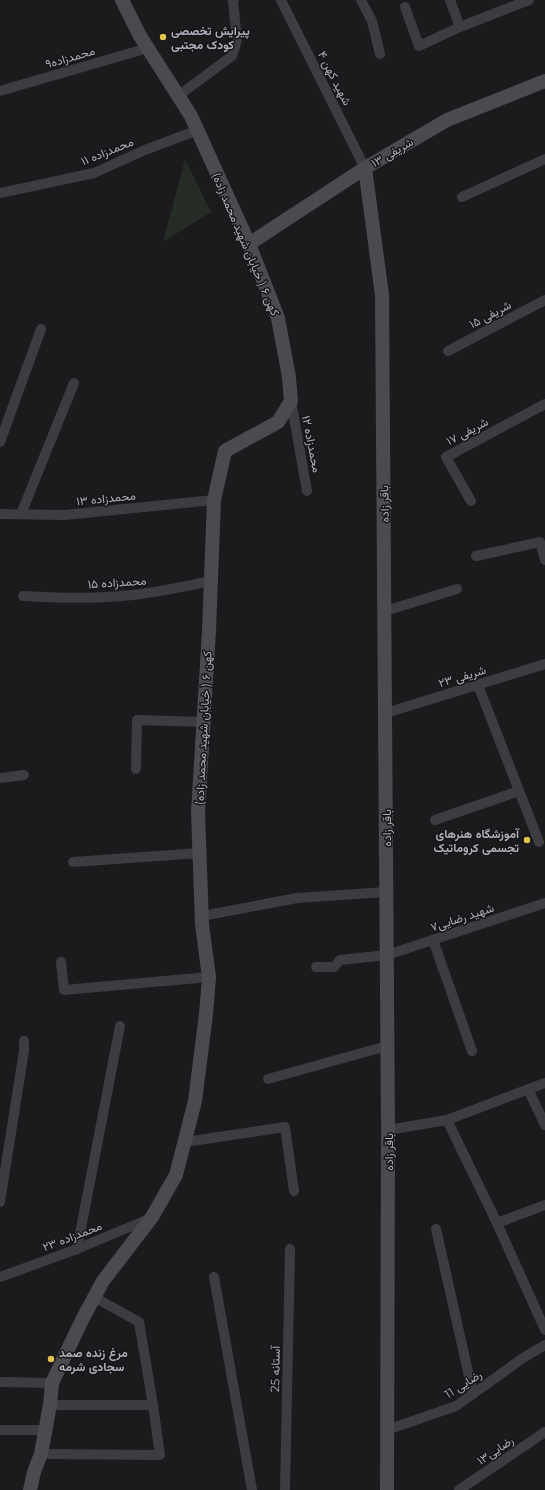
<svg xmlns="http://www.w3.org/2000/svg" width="545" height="1490" viewBox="0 0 545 1490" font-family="Montserrat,Vazirmatn,sans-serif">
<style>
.green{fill:#252c26}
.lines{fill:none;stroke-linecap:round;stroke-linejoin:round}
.street{stroke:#3c3c41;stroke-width:10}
.secondary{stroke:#4a4b51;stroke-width:14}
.poi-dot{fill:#e2c44d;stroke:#161517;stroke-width:1.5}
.labels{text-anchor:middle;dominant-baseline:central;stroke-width:3;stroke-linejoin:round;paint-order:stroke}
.poi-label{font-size:12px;font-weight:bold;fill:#aeb0bb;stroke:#161517;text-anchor:start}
.street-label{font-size:12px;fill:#aeb0bb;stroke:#161517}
</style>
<rect width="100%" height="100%" fill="#1b1a1c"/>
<polygon class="green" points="185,159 211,212 163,242"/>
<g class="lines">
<g class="street">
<polyline points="281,0 365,168"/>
<polyline points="361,0 372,21 380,54"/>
<polyline points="450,0 460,27 529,0"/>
<polyline points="405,7 419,46 460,27"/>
<polyline points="0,91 148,48"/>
<polyline points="178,96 232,56 237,40 233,1 234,0"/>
<polyline points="0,193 94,173 145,150 198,130"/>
<polyline points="462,197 545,159"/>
<polyline points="448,351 545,300"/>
<polyline points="291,401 307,491"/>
<polyline points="0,442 41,329"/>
<polyline points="471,501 446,457 545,404"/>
<polyline points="0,514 65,515 214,500"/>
<polyline points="21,514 74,383"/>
<polyline points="476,556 540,542 545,560"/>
<path d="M23,596C55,598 88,599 121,596C151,594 181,587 211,581"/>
<polyline points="385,611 457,589"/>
<polyline points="478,685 539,842"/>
<polyline points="386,713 545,664"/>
<polyline points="136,769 137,720 204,722"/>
<polyline points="0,778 24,775"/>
<polyline points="435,820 519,791"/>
<polyline points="73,862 200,853"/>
<polyline points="202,916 297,898 386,892"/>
<polyline points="433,940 472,1051"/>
<polyline points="61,962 64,990 209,977"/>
<polyline points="316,967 334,967 340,960 387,955 545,903"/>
<polyline points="268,1079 387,1046"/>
<polyline points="528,1089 545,1125"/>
<polyline points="447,1120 497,1223 545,1330"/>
<polyline points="388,1130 447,1120 545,1083"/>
<polyline points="185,1142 285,1127 294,1191"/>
<polyline points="0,1202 24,1051 24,1041"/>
<polyline points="497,1223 545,1205"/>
<polyline points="436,1229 473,1394"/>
<polyline points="77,1249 120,1026"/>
<polyline points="0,1277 77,1249 151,1218"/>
<polyline points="214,1277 252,1490"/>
<polyline points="94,1297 139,1322 153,1405"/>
<polyline points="0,1382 52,1383"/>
<polyline points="0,1430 45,1430"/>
<polyline points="387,1430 456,1406 523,1358 545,1345"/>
<polyline points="41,1454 160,1455 153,1405 50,1405"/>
<polyline points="285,1490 290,1249"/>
<polyline points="459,1490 545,1432"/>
</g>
<g class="secondary">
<polyline points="365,168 382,295 388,1130 387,1490"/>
<polyline points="249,244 365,168 447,120 545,81"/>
<polyline points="30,1490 34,1472 41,1454 50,1405 52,1383 82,1320 103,1281 152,1217 176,1175 195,1101 206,1014 209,977 202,924 198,812 209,631 214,500 225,451 278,422 291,401 289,377 278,318 249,244 191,116 140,36 122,0"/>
</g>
</g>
<g class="poi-dot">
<circle cx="163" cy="37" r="4"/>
<circle cx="527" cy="840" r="4"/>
<circle cx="51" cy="1359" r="4"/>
</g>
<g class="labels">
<g class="poi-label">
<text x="171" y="30">پیرایش تخصصی<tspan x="171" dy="14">کودک مجتبی</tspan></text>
<text x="519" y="833" text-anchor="end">آموزشگاه هنرهای<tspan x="519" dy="14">تجسمی کروماتیک</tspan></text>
<text x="59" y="1352">مرغ زنده صمد<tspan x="59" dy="14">سجادی شرمه</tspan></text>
</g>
<g class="street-label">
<text transform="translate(70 57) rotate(-16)">محمدزاده۹</text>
<text transform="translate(335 78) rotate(63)">شهید کهن ۴</text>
<text transform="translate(107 151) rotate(-22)">محمدزاده ۱۱</text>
<text transform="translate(392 152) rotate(-30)">شریفی ۱۳</text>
<text transform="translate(246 244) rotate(67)">کهن ۶ ( خیابان شهید محمد زاده)</text>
<text transform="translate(490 314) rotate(-28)">شریفی ۱۵</text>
<text transform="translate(467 431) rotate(-28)">شریفی ۱۷</text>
<text transform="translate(312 444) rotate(79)">محمدزاده ۱۲</text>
<text transform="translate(106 498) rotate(-6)">محمدزاده ۱۳</text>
<text transform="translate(384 504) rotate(-91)">باقر زاده</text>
<text transform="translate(117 582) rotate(-4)">محمدزاده ۱۵</text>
<text transform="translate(462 676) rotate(-17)">شریفی ۲۳</text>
<text transform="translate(203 728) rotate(-87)">کهن ۶ ( خیابان شهید محمد زاده)</text>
<text transform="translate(386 828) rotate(-90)">باقر زاده</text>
<text transform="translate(462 917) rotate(-18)">شهید رضایی۷</text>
<text transform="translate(388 1152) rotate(-90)">باقر زاده</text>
<text transform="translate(72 1236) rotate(-21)">محمدزاده ۲۳</text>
<text transform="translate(275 1369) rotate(-89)">آستانه 25</text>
<text transform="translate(463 1384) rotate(-33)">رضایی 11</text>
<text transform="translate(495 1450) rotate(-34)">رضایی۱۳</text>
</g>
</g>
</svg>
